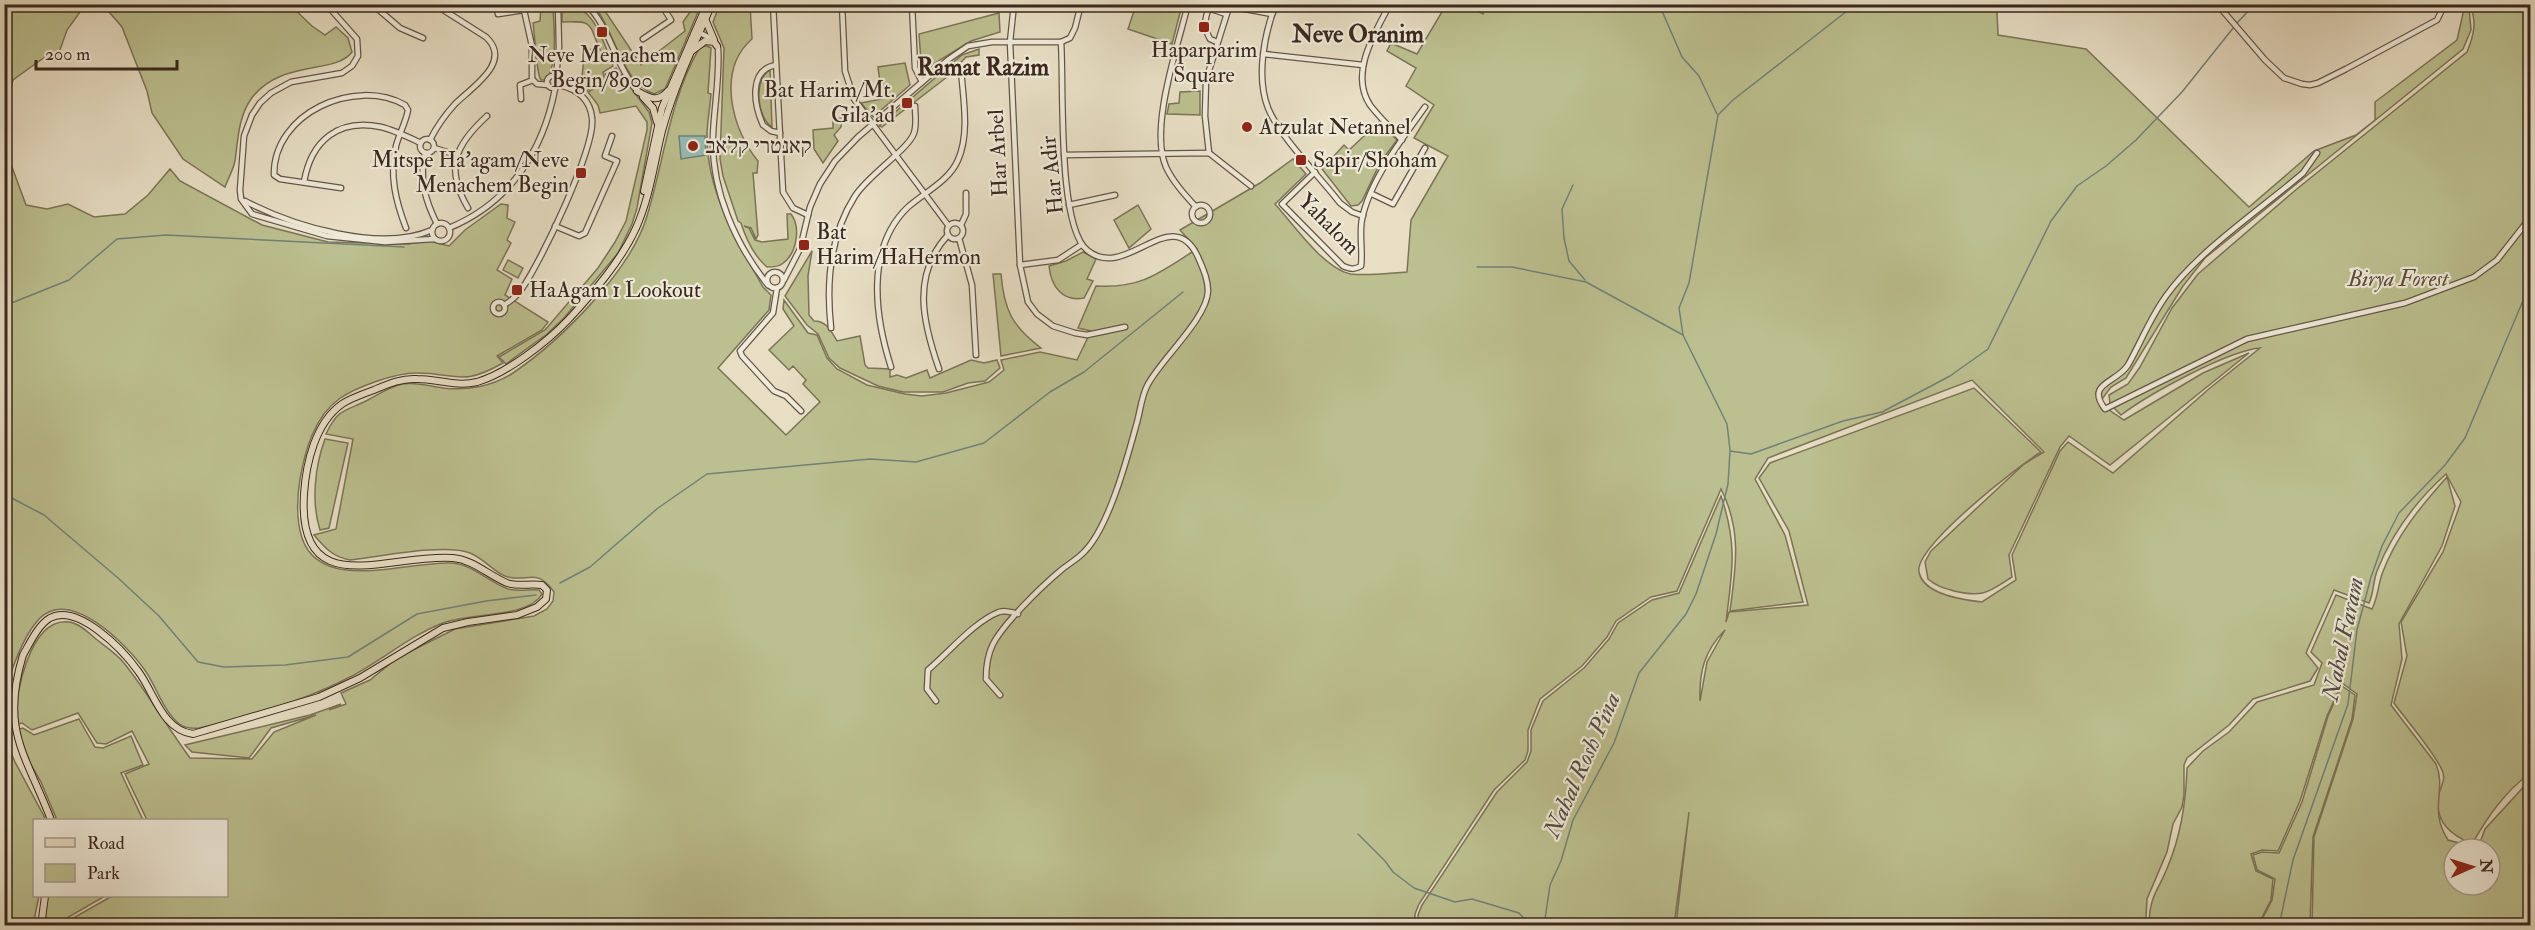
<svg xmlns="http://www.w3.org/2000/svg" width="2535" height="930" viewBox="0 0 2535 930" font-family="'IM FELL Double Pica','Frank Ruhl Libre',serif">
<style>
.green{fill:#bcbf8f;stroke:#7b7457;stroke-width:1.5;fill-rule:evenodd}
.water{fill:#97bcb4;stroke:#728178;stroke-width:1.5}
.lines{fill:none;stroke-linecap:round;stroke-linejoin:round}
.stream{stroke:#728178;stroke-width:1.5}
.minor-casing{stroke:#655648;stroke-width:7}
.major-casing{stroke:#3a281f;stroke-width:8}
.minor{stroke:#efead9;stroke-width:4.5}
.major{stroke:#e7dec4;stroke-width:6}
.poi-dot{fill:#8f2418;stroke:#efead9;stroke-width:2}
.labels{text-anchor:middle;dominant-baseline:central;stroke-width:4.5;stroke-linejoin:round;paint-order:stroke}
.poi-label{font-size:22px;fill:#3a281f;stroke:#efead9;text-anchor:start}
.street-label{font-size:22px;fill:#3a281f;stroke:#efead9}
.park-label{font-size:22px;font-style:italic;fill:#5a4e3b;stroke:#efead9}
.neighbourhood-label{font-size:24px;font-weight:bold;fill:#3a281f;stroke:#efead9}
.water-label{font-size:24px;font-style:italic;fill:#514d44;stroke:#efead9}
</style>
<rect width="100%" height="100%" fill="#e7dec4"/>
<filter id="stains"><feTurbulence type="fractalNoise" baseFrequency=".00333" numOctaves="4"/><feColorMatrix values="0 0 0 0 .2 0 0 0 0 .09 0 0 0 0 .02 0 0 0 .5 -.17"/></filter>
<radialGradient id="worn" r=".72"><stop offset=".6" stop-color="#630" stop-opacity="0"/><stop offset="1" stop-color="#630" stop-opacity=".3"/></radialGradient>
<g class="green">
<polygon points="5,4 85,5 67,30 56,61 45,57 13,80 5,107"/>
<path d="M720,4L750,5L752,39C716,70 732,130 758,161L757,173H753L758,235L756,239L751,228L744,226L749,228L755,240L762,242L788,239L787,214H791C801,227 797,254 782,264C778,267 772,267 767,267C754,256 746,239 741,223L738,221L723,176L720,159L724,48L713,22Z"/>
<path d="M1488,4L2001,5L1997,12L1998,35L2086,49L2249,207L2314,151L2356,135L2375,120V102L2457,40L2464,9L2461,5H2467L2469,7L2471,30L2463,49L2205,258L2183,286L2126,378L2111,387L2099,403L2124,420L2203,373L2249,353L2110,465L2069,436L2060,447L2009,555L2012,577C1988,592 1984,598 1954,591C1944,588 1936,586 1928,579L1925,562L1931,551L2024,464L2044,452L1972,380L1768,458L1755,479L1785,535L1803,602L1730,611C1736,567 1742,530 1721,489L1677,591L1651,597L1616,621L1607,637L1582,666L1540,699L1528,730V751L1525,760L1494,790L1419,904L1415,914V925H61L112,896H226V820H147L125,774L149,764L132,731L106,744L97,743L78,713L32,730L22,723L13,726C16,698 28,617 69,622C79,623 89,633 96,639C106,647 117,654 124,663C148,693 167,727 190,758L252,759L274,732L316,715L271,728L249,758L192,752L185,745L310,715L341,704L329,710L346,704L341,693L370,680L397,658L455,629L534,616L547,609L553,601L554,592C536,566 527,584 505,576C493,571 483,558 470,553C445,543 379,557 350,560C333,557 325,548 314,535L336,529L353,439L326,434C338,409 343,412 366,401C378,395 390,386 403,384C417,382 429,386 443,388C467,391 493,386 513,373C560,341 631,271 647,216C664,161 670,97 700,47L707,46L711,48L708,93L711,94C710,108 707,122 707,136C707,193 736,238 763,287L771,295L769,310L718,368L786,435L820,402L803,384L806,380L793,366L789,370L769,350L794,326L783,309L784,300L808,333L817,335L827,358L837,369L867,385L905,394L922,396L946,393L989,382L1004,370L1001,360L1040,352L1077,360L1091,331L1078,328L1096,286C1142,289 1160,272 1197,249L1180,230L1260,183L1293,159L1306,174L1275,204C1293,224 1324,269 1351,274C1368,276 1390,273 1407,272L1411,220L1448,156L1414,138L1434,105L1406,86L1416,68L1387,51L1391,43L1417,54L1446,5H1467L1483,14Z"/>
<path d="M103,5H290L312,26L325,35L336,27L348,38L352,52C335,75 280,59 251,99C238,118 238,140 235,161C233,170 228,179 225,187L183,159L152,113L147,91L122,27Z"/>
<path d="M565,5C594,4 604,44 613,66L603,72L605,80L586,91L581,85L585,49L600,50C588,21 593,21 562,22V8Z"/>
<path d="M593,5H601L641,65L685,31L683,22L695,5H701L665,89L654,94C621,83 615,29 593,5Z"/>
<polygon points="1136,5 1182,5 1172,44 1128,29"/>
<path d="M2470,5H2530V773C2504,793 2488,816 2472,844C2452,835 2436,824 2438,799C2439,787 2448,780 2441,768C2431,748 2407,721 2394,703L2407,656L2401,622L2443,552L2461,502L2446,474C2416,501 2392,533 2377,571C2373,582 2374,592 2369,603L2334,590L2306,653L2318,668L2310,681L2253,699L2229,725L2187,758L2184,765V795L2182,807L2173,824L2167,852L2147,899L2146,918L2139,919L2132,925H1676L1689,812L1674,925L1418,926V915L1422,905L1497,792L1527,762L1531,751V730L1543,701L1584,668L1609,639L1618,623L1652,600L1679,593L1721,496C1738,545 1732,573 1726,622L1729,612L1808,605L1789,531L1759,478L1770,463L1974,388L2041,452C2018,466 1914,547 1919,572C1923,594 1963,600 1982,602L2016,580L2012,555L2060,451L2068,442L2113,473L2210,388L2260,348C2227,351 2149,394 2121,415L2110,404L2109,395L2128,384L2140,367L2172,308L2198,274L2298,188L2467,52C2474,35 2477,22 2470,5ZM1725,630L1707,662L1700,701C1699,672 1704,651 1725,630Z"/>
<path d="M541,7L553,8C554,27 558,65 546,80H541C536,74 535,35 533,23L540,21Z"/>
<polygon points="999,13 1000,32 971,41 935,63 922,75 919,34"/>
<polygon points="979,49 979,55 966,57 947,77 882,127 879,126 962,55"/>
<polygon points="905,63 910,85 873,117 861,103 882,99 878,67"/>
<polygon points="616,68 649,112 652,123 637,208 632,224 618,253 564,318 547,334 506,364 499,357 545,330 598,268 615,242 626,221 647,130 647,122 636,106 600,113 598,105 588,92 607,81 605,74"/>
<path d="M770,70L772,127C757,118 753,79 770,70Z"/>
<polygon points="1200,91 1200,115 1167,114 1169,104 1179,103 1180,92"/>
<polygon points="842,118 841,127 834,135 838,141 823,163 814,149 813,130 833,128 833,119"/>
<polygon points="1379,122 1397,140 1380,163 1362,201 1358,205 1351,206 1322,169 1344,145 1349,150"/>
<path d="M4,135L9,159L26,205L47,209L68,204L94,217L125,214L148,195L170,169L180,181L262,225L328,242L408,244L429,241L449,246L465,230L501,204L508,205L507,218L515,222L507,240L511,243L497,270L512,279L505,295L548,322L542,330L497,356L503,363C461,387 457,373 416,373C395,373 356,387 339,399C314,417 305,451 300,479C297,498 296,519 302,538C321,594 407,561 451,563C473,564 488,582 508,589C519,592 529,589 539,590L542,594C529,618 468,613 443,623C409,636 380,662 348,678C304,701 247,717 199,728C191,729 184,728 178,723C162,709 156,685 144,669C126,644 71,588 40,618C22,637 15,664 5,687Z"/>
<polygon points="1138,205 1151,229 1129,248 1114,220"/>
<path d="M812,251L808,276L809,315L814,321C827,321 831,331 837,341L860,336L865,365L868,368L890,369V377L897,375L906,378L927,370L930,378L971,360L984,363L997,360L1000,368L985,381L968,383L943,392H903L878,386L840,368L829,358L818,334L807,325L785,296Z"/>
<path d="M1083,252L1096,259L1087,279L1093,281L1084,298C1062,302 1051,286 1049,266L1066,261Z"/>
<polygon points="508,260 523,268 518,278 503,270"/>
<path d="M993,274H1001C1004,310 1012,326 1041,348L1001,356Z"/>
<path d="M325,439L348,443L329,528L320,530C311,502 315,466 325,439Z"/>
<path d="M2447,477L2455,506L2442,546L2399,624L2402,659L2391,705L2436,764C2447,790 2428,809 2448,840L2478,848L2485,829L2530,780V925H2312L2314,837L2353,719L2357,694L2342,683L2327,716L2300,801L2278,851L2262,850L2251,854L2256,871L2273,879L2271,900L2258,925H2141L2149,923C2150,894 2159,890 2168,866C2181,835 2186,801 2187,768L2203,751L2229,732L2257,702L2314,685L2322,663L2311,652L2336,595L2372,609C2378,597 2378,586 2382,574C2396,536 2421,506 2447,477ZM2454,849H2490V885H2454Z"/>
<polygon points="2342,686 2355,695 2352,719 2313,837 2310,925 2259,925 2272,900 2275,879 2257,870 2253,855 2262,852 2279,853 2302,802 2328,716"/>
<polygon points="79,719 95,747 103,748 131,736 143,765 121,773 143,820 57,820 41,782 22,749 16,730 23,728 34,735"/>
<polygon points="4,736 15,762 46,820 34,820 34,896 39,896 35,915 35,925 5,925"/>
<polygon points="48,896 105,896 55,925 47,925 45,910"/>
</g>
<polygon class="water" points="679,136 705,136 706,155 681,159"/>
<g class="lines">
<g class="stream">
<polyline points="1659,4 1682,57 1699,76 1717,114"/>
<polyline points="2237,23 2255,4"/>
<polyline points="1573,185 1562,209 1564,238 1569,261 1585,280"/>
<polyline points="1477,267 1512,267 1586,282 1683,335"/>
<polyline points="4,306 69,280 117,239 166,235 404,247"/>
<polyline points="1730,450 1727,424 1683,335 1679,308 1689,283 1718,115 1733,100 1856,4"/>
<polyline points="4,494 44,515 118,578 159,616 198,662 224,667 285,665 348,657 417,614 486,601 536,595"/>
<polyline points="560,583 590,567 658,508 707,474 870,459 916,462 984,443 1050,392 1084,372 1183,292"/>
<polyline points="1358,834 1385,861 1393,872 1414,888 1455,902 1472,899 1519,913 1531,926"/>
<polyline points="1544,926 1550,885 1561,861 1573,820 1614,743 1639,673 1686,614 1696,594 1716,534 1728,484 1730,451 1751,454 1843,421 1882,412 1950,376 1988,349 2051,221 2077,186 2106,166 2136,140 2182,92 2234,27"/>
<polyline points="2279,926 2293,860 2348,704 2357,630 2371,577 2382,546 2399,513 2445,465 2465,438 2530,284"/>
</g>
<defs>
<g id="minor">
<polyline points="326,4 357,39 358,56 352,66 342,73 291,82 271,93 260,103 252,115 244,136 240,190 241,199 252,214 327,236 385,242 435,239"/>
<polyline points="372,4 400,28 423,38"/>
<polyline points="496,4 498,14 524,10 532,46 532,79 537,84 548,85"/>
<path d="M586,4C610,27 615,65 638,92"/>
<polyline points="773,4 783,192 793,208 808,215"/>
<polyline points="842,4 845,71 854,99 948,225"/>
<polyline points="912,4 915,68 922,82"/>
<polyline points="1014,4 1010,42 1020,265 1028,302 1037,314 1053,326 1075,333 1087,335 1125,327"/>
<path d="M1188,4C1178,46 1149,128 1166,167C1173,182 1185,195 1196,207"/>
<polyline points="1196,4 1226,14"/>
<path d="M1276,4C1264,34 1256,77 1268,108C1279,136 1321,178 1340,203L1352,212L1363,216"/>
<path d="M1390,4C1375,33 1349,73 1370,105C1379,117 1391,128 1402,140"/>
<polyline points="2217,4 2265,60 2284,78 2302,84 2310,85 2318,83 2346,69 2437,20 2445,4"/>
<polyline points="1229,6 1272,14"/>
<polyline points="623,8 629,4"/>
<path d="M1209,8C1204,20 1204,28 1210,39L1217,42"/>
<path d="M698,32L714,40L718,48C720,77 714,107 713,136C711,189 735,244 768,285"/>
<polyline points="643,39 671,20 661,4"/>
<polyline points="1264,54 1363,65"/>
<path d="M776,65C748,70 754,105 763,125L771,131L780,133"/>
<circle cx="553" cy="82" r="6"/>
<polyline points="556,76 559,48 558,4"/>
<polyline points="521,99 520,85 533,80"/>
<circle cx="427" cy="146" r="7"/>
<path d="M430,140C437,126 445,115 455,104C472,87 513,62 486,37L434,4"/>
<polyline points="434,148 457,155"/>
<path d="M425,153C419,179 425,200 437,224"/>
<polyline points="1209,153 1205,116 1206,80 1230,4"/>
<path d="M2317,153L2303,173C2260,210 2198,251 2166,296C2150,318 2141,342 2128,365C2117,383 2085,383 2105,409L2247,339L2405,303L2474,277L2497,260L2530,218"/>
<polyline points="1064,155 1209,153 1251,186"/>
<path d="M1315,172L1282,204L1343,266C1350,269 1354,270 1361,266C1363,251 1359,235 1362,219C1370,180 1402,139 1425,107"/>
<path d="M304,182C311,141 338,118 381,127C394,130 408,137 421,143"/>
<path d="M341,188L280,179L274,175C273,113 355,77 405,105L408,110C406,122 399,134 396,146C389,175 396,202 406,228"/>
<polyline points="1372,194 1393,204 1425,148"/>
<path d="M245,201C293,226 380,253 432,230"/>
<polyline points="1069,205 1115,195"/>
<circle cx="1201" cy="214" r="9"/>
<path d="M468,208C445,169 454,146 487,116"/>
<circle cx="955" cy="231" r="8"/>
<circle cx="441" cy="232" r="9"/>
<polyline points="961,225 966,214 966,193"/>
<polyline points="555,226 579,236 585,233 617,161 605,156 612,136"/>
<path d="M449,228C510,203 543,151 555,89"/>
<polyline points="959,238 972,285 976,355"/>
<polyline points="1020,265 1058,260 1081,245"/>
<circle cx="775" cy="280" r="8"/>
<polyline points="784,280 800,249 810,207 820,184 835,161 858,137 949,59 968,46 992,42 1061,42 1070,38 1075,28 1081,4"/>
<polyline points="777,288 773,313 740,351 742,356 774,391 786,396 801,411"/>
<circle cx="499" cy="308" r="6"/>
<path d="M504,305C511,301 516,297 521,290C540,264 596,147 592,118C590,99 577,89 559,85"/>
<path d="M831,328C826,283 830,235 855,196C868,175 909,149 914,133C917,124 915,115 915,106"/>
<path d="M891,367C875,317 865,248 908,207C925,192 949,181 958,160C970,133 963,98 961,69"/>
<path d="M939,369C923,323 911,275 948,235"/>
<path d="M1000,695L986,679C986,667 987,656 993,644C1004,623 1041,587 1060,571C1068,564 1078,559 1085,551C1109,526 1127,459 1136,426C1140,413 1141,398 1147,386C1160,360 1207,319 1208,291C1208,279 1203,269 1198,257C1172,200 1126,283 1087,250C1057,225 1064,84 1061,42"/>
<path d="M936,701L927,689L928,670C948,653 975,621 999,612C1005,610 1012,612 1018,614"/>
</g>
<g id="major">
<polyline points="706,21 714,40"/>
<polyline points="693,50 705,41 714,42 717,46"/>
<path d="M637,91C649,98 658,103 668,91"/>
<polyline points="643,97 653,108 657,122"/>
<polyline points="644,191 662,108 707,4"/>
<path d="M51,820C26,754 0,731 23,655C30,643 38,625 50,618C78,603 123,650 138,671C154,692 162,730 193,734L319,697L360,678L443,628L468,622L517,615L537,607L546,599L547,590L542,585C530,583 519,587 507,583C488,575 474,560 453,558C388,553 297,604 304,494C306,464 315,423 342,404C351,398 363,394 374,390C388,384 401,378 417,379C437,379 456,387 477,382C506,374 547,342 568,320C593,293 621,261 636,228C650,197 654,163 662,131C674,87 694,45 712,4"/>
<polyline points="41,926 45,896"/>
</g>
</defs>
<use href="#minor" class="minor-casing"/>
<use href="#major" class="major-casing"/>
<use href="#minor" class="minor"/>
<use href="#major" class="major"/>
</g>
<g class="poi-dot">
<rect x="1198" y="21" width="12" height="12" rx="3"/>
<rect x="596" y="26" width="12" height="12" rx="3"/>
<rect x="901" y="97" width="12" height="12" rx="3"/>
<circle cx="1247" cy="127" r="6"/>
<circle cx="693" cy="146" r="6"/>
<rect x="1295" y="154" width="12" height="12" rx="3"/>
<rect x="575" y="167" width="12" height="12" rx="3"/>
<rect x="798" y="239" width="12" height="12" rx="3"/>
<rect x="511" y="284" width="12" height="12" rx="3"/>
</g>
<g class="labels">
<g class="poi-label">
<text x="1204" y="50" text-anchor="middle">Haparparim<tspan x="1204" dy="25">Square</tspan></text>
<text x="602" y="55" text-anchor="middle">Neve Menachem<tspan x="602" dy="25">Begin/8900</tspan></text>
<text x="895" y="90" text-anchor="end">Bat Harim/Mt.<tspan x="895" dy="25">Gila'ad</tspan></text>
<text x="1259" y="127">Atzulat Netannel</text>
<text x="705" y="146">קאנטרי קלאב</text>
<text x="569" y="160" text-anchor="end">Mitspe Ha'agam/Neve<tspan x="569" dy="25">Menachem Begin</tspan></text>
<text x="1313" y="160">Sapir/Shoham</text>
<text x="816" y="232">Bat<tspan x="816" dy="25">Harim/HaHermon</tspan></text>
<text x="529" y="290">HaAgam 1 Lookout</text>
</g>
<g class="street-label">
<text transform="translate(998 153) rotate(-93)">Har Arbel</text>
<text transform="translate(1052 175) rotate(-96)">Har Adir</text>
<text transform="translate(1329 224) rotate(45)">Yahalom</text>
</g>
<g class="park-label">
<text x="2398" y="279">Birya Forest</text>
</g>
<g class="neighbourhood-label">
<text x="1358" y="34">Neve Oranim</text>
<text x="983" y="67">Ramat Razim</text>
</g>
<g class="water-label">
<text transform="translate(2343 639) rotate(-78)">Nahal Faram</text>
<text transform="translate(1582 765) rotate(-66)">Nahal Rosh Pina</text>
</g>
</g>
<rect width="2535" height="930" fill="none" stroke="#e7dec4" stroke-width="24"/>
<rect x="6" y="6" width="2523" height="918" fill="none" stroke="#3a281f" stroke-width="3"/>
<rect x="12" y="12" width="2511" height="906" fill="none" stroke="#3a281f" stroke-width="1.5"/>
<rect x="33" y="819" width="195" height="78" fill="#efead9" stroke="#a79c8f" stroke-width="1.5"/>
<rect x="45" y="838" width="30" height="9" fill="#e7dec4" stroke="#a79c8f" stroke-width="1.5"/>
<text x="87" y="849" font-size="18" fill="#3a281f">Road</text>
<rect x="45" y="864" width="30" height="18" fill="#bcbf8f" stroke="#a79c8f" stroke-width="1.5"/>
<text x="87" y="879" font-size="18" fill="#3a281f">Park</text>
<g transform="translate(2472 867) rotate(87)"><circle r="28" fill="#efead9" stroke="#a79c8f" stroke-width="1.5"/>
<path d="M0-4.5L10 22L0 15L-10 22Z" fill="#8f2418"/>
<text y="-9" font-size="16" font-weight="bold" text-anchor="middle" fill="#3a281f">N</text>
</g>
<path d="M36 60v9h141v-9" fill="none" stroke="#3a281f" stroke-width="3"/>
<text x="45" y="60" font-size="18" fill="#3a281f" stroke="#efead9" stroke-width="4.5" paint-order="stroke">200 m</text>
<rect width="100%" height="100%" filter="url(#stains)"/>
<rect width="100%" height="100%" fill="url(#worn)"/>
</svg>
